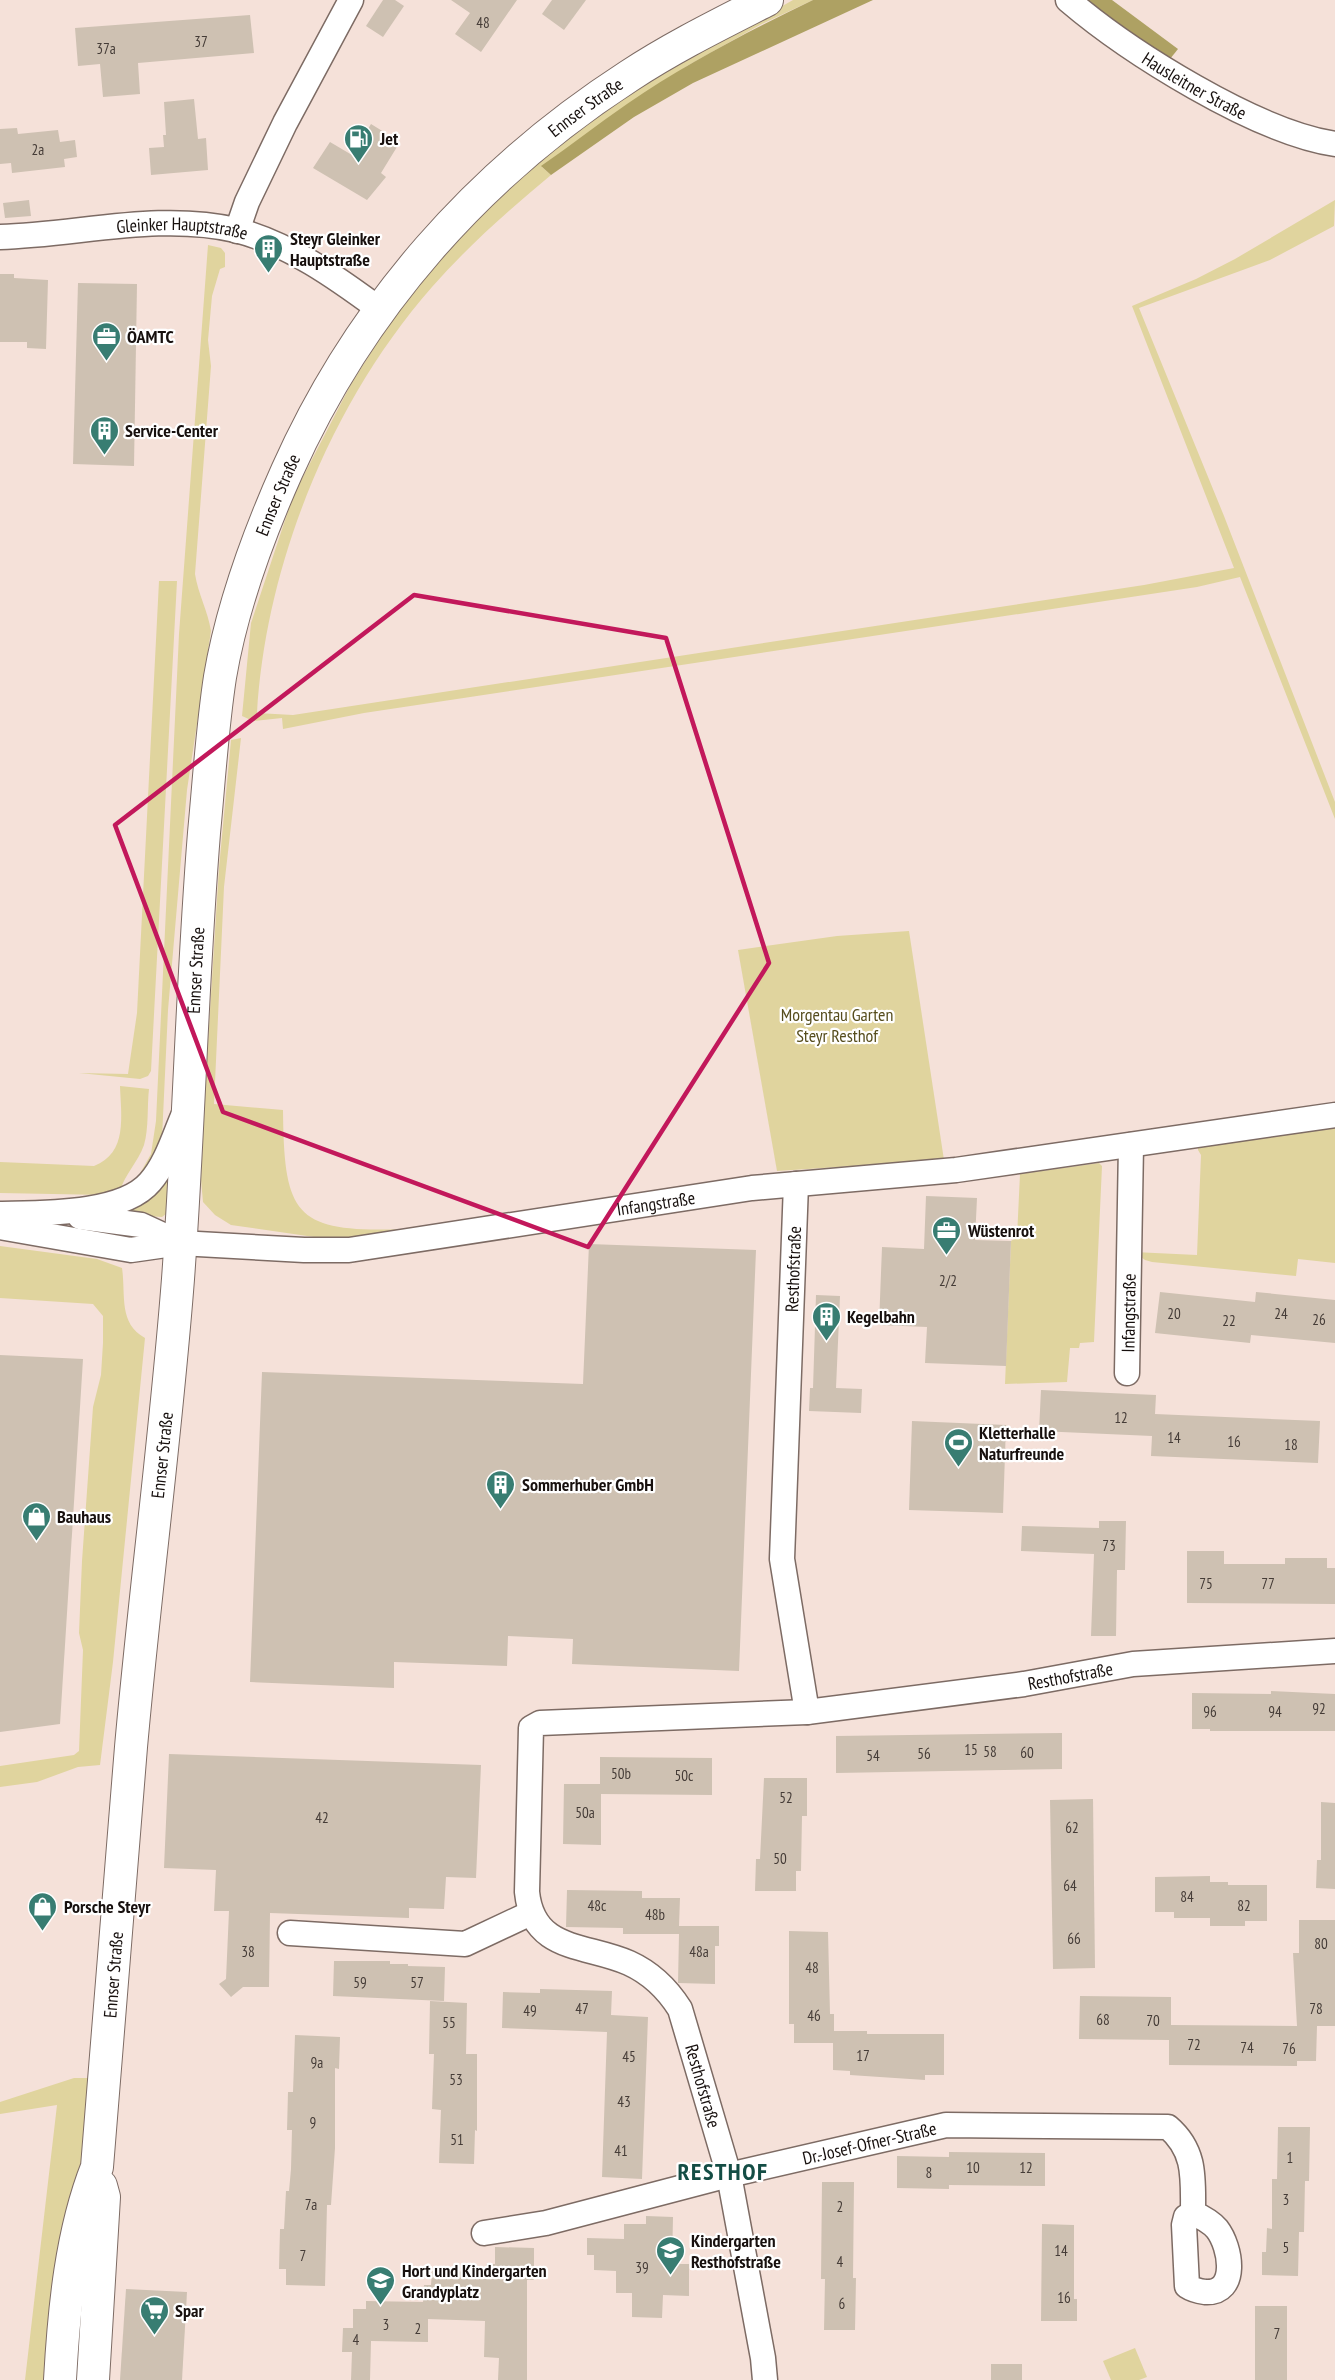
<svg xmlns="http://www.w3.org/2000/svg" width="1335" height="2380" viewBox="0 0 1335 2380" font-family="'PT Sans Narrow',sans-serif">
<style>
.green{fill:#e0d49e}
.forest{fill:#aea163}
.building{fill:#cec1b2}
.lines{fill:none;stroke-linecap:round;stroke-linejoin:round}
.minor-casing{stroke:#7d6b64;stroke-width:27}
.major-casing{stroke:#7d6b64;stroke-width:34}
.minor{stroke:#fff;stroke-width:24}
.major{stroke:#fff;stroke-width:32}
.marked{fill:none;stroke:#c2185b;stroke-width:4.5;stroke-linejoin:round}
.labels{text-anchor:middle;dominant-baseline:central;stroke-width:4.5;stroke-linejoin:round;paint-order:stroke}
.number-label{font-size:15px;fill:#453c37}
.street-label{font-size:18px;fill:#17100e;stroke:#fff}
.poi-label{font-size:18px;font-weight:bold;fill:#17100e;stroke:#fff;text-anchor:start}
.park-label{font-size:18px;fill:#564d1d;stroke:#fff}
.district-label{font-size:24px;font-weight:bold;letter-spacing:1.5px;fill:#144d45;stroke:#fff}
</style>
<rect width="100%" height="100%" fill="#f5e1d9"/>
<g class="green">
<path d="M793,0H813L760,25L687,66L542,167L551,175C509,210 468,246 432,287C332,401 266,562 257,713L293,715L1144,585L1234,568L1132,306L1196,279L1235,259L1335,200L1334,226L1270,260L1139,308L1224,516L1335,802V819L1240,577L1197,587L364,713L283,729L282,718L253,721L242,716L251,623L293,496L351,384L398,310L457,238L494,199L601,109Z"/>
<path d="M208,245L221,248L225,253V267L220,269L212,296L208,340L211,366L195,574C198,594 208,611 211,631L187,790L168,1010L162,1138L152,1165L138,1177L151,1154L156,1121L179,634Z"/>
<polygon points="159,581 177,581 151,1071 148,1076 140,1079 79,1073 128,1074 137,1013"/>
<path d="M241,738L224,887L214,1104L283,1110C284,1216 295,1233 404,1229L356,1237L321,1238L231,1225L215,1215L203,1202L201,1180L206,1074L219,868L231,740Z"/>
<polygon points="909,931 944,1160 777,1171 738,950 837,936"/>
<path d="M120,1086L149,1089C147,1106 149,1128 144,1145C138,1162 125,1174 120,1191L105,1195L0,1193V1162L94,1166C128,1153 121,1116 120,1086Z"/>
<polygon points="1335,1120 1335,1263 1298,1259 1296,1276 1152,1262 1145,1260 1134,1252 1197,1255 1201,1155 1198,1150 1198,1139"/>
<polygon points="1099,1163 1102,1166 1094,1342 1080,1343 1079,1348 1070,1348 1067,1382 1005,1384 1011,1241 1017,1237 1020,1174"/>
<polygon points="166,1179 169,1182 166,1214 162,1217 121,1214"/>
<path d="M0,1246L97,1259L122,1268C126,1295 118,1323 145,1338L113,1662L100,1765L78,1767L37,1782L0,1787V1766L74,1755L79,1751L83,1650L79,1633L82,1561L93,1407L101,1375L103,1343V1316L93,1304L0,1298Z"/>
<polygon points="74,2078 88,2078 80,2182 50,2380 25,2380 57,2105 0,2114 0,2102"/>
<polygon points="1135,2348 1147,2377 1139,2380 1111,2380 1103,2361"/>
</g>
<g class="forest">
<path d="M813,0H873L693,83L634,117L551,175L541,166C570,146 598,124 627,104C685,64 749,31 813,0Z"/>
<polygon points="1081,0 1112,0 1178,49 1170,59"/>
</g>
<g class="building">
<polygon points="383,0 395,0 404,6 383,37 366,26"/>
<polygon points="451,0 517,0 481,52 455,34 470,13"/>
<polygon points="552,0 586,0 564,30 542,14"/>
<polygon points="250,15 254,53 138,63 140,94 103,97 100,64 78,66 75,28"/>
<polygon points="194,99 198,139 206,138 208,170 151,175 149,148 164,147 163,135 166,135 164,102"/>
<polygon points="371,124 400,142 381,173 386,177 367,200 313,168 330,142 352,155"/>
<polygon points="17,128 18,134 58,130 60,142 75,140 77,157 64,159 65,167 12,173 11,163 0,164 0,129"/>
<polygon points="29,200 31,216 5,218 3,203"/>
<polygon points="0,274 14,274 14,278 48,280 46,349 27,348 27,342 0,342"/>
<polygon points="78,283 137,284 134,466 73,464"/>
<polygon points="926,1196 977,1198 975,1240 1011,1241 1006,1366 925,1363 927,1327 879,1325 882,1247 924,1249"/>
<polygon points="589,1244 756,1250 739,1671 572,1664 573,1639 508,1636 507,1666 394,1662 394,1688 250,1682 262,1372 583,1384"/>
<polygon points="1160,1292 1255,1302 1256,1292 1335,1300 1335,1343 1251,1335 1250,1343 1155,1333"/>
<polygon points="816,1295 840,1296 836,1388 862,1389 861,1413 809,1411 810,1388 813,1388"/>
<polygon points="0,1355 83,1359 60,1724 0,1732"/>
<polygon points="1041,1390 1156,1395 1155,1414 1320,1421 1318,1463 1151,1456 1152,1436 1039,1431"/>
<polygon points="912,1421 1006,1425 1003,1513 909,1510"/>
<polygon points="1099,1521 1126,1521 1125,1570 1117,1570 1116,1636 1091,1636 1094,1554 1021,1551 1022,1526 1099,1528"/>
<polygon points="1187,1551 1224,1551 1224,1564 1285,1564 1285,1558 1327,1558 1327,1568 1335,1568 1335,1604 1187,1603"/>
<polygon points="1271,1691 1335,1694 1335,1731 1210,1731 1210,1729 1192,1729 1192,1693 1271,1694"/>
<polygon points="1062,1733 1062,1769 836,1773 836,1736"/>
<polygon points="169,1754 481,1765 476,1878 446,1877 444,1909 409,1908 409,1918 270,1913 269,1987 243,1987 231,1997 219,1984 226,1979 229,1911 214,1911 216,1870 164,1868"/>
<polygon points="600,1757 712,1758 712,1795 601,1794 601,1845 563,1844 564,1784 600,1784"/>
<polygon points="764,1778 807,1778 807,1816 802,1816 801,1871 796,1871 796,1891 755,1891 756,1859 760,1859"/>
<polygon points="1093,1799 1095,1968 1053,1969 1050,1800"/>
<polygon points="1321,1802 1335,1803 1335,1889 1316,1888 1317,1860 1321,1860"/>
<polygon points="1210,1876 1210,1882 1228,1882 1228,1885 1267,1885 1267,1921 1245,1921 1245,1926 1210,1926 1210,1918 1174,1918 1174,1912 1155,1912 1155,1877"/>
<polygon points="567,1890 642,1891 642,1898 680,1898 679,1926 719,1926 719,1946 715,1946 715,1984 678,1983 679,1934 623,1934 623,1928 566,1927"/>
<polygon points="1299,1920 1335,1920 1335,2026 1317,2026 1316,2061 1297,2061 1297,2066 1169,2065 1169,2040 1079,2039 1080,1996 1171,1997 1171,2025 1297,2026 1293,1953 1299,1953"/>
<polygon points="789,1931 828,1932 830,2014 834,2014 834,2031 867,2031 867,2034 944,2034 944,2075 925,2075 925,2080 850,2075 850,2071 833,2070 833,2043 794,2043 794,2024 789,2024"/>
<polygon points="334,1961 390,1961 390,1964 408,1964 408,1966 445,1967 444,2001 333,1996"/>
<polygon points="540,1989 612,1991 611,2015 648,2017 642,2179 602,2177 607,2032 502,2028 503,1992 540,1993"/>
<polygon points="430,2001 467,2003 466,2054 477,2054 477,2131 475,2130 474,2164 439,2163 441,2110 432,2109 434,2054 429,2054"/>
<polygon points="295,2035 340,2037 339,2069 335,2068 335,2148 331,2205 327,2205 325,2286 286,2285 286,2269 279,2269 280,2229 284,2229 286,2191 289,2191 291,2169 292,2130 287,2130 288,2092 293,2092"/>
<polygon points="1278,2127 1310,2127 1309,2181 1305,2181 1304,2232 1299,2232 1298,2276 1262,2275 1262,2252 1266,2252 1267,2228 1272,2229 1272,2179 1277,2179"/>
<polygon points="949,2152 1045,2153 1045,2186 949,2185 949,2189 897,2188 897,2156 949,2157"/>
<polygon points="822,2182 854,2182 853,2278 856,2278 855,2330 824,2330 825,2279 821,2279"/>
<polygon points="646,2216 673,2217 672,2264 689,2264 689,2296 663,2295 662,2318 632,2317 632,2293 616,2293 616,2271 594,2270 594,2255 587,2255 587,2238 624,2239 624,2224 646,2224"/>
<polygon points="1042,2224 1074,2225 1074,2299 1077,2299 1077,2321 1041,2321"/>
<polygon points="495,2247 534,2248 534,2280 527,2280 527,2380 498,2380 499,2358 484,2357 485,2321 428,2319 428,2342 371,2341 370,2380 351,2380 352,2352 342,2352 343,2328 353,2328 353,2309 366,2309 366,2301 423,2302 424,2285 431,2285 432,2271 486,2272 486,2264 495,2264"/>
<polygon points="126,2289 187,2292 182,2380 120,2380"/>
<rect x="1255" y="2306" width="32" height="74"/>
<rect x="991" y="2364" width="31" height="16"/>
</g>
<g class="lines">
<defs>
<g id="minor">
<path id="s1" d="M1068,0C1129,52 1256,132 1335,144"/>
<polyline points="237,231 247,202 285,123 351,0"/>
<path id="s2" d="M0,237C78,235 159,212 236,230C288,243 337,278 379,309"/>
<polyline points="796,1184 782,1559 807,1712"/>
<path d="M0,1214C41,1213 122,1215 150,1182C166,1164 174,1137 183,1116"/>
<polyline points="80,1217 141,1225 180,1243"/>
<path id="s3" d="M0,1227L131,1250L180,1243L304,1250H349L752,1188L956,1170L1335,1115"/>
<path id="s4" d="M1127,1373L1131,1145"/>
<polyline points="290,1933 465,1944 531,1913"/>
<path id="s5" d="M484,2233L546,2223L729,2175L946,2125L1168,2127C1196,2151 1193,2178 1193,2213L1186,2217L1184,2225L1187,2286C1193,2290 1198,2291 1205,2292C1239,2294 1231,2247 1217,2229C1211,2222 1202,2217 1193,2213"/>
<path id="s6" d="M765,2380L763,2358L729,2175L680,2009C668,1990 651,1973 629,1963C586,1944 533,1952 527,1892L531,1728L540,1723L807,1712L1024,1684L1133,1664L1335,1651"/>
</g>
<g id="major">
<path id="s7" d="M60,2380C64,2309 71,2233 97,2167C109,2027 119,1887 131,1747C145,1590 166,1435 178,1279C189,1130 192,981 204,833C209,781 212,729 220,677C232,606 258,536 287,471C360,307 479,173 629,76C673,47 720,24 767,0"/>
<polyline points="93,2380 104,2197 101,2186"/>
</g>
</defs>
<use href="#minor" class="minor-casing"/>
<use href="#major" class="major-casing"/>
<use href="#minor" class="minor"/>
<use href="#major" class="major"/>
</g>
<path class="marked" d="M414,595L666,638L769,963L588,1247L223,1112L115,825Z"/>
<defs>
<symbol id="fuel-pin" viewBox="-11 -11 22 30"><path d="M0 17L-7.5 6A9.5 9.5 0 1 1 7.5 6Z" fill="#387d72" stroke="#fff"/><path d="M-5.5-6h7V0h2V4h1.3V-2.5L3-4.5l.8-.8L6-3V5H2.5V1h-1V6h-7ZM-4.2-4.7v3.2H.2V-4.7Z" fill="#fff"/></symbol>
<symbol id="building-pin" viewBox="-11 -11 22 30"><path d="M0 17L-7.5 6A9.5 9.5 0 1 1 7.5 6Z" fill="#387d72" stroke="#fff"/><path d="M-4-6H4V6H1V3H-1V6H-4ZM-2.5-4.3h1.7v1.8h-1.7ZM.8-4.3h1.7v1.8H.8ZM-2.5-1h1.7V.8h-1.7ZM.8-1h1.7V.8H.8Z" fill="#fff"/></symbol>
<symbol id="office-pin" viewBox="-11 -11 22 30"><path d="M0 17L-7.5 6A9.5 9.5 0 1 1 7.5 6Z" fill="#387d72" stroke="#fff"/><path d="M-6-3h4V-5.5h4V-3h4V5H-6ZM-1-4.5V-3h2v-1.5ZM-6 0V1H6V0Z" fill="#fff"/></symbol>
<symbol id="stadium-pin" viewBox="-11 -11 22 30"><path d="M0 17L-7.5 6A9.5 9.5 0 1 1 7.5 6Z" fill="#387d72" stroke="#fff"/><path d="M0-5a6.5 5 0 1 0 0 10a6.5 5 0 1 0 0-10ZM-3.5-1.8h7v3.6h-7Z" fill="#fff"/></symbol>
<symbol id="shop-pin" viewBox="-11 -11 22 30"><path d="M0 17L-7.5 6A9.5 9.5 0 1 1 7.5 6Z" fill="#387d72" stroke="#fff"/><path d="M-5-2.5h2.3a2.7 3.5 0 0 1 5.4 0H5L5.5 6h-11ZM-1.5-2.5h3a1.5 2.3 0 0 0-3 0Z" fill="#fff"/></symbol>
<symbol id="school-pin" viewBox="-11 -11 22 30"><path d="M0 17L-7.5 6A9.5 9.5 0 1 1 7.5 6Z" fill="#387d72" stroke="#fff"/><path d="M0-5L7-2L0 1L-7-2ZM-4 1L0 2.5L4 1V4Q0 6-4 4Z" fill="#fff"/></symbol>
<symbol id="supermarket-pin" viewBox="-11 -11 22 30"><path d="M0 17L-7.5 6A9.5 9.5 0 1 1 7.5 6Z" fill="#387d72" stroke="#fff"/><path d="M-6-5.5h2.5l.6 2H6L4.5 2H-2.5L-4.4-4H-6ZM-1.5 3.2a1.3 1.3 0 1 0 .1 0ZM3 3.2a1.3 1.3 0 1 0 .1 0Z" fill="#fff"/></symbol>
</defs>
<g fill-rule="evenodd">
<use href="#fuel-pin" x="342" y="122" width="33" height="45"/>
<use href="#building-pin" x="252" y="232" width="33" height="45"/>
<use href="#office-pin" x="90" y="320" width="33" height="45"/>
<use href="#building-pin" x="88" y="414" width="33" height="45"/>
<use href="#office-pin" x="930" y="1214" width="33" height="45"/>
<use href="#building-pin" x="810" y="1300" width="33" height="45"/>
<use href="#stadium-pin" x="942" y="1426" width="33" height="45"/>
<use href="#building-pin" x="484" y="1468" width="33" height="45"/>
<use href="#shop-pin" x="20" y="1500" width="33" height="45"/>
<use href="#shop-pin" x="26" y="1890" width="33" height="45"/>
<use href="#school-pin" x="654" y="2234" width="33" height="45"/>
<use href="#school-pin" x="364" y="2264" width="33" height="45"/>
<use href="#supermarket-pin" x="138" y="2294" width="33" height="45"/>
</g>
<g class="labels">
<g class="number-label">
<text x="483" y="22">48</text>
<text x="201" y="41">37</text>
<text x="106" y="48">37a</text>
<text x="38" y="149">2a</text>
<text x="948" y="1280">2/2</text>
<text x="1174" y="1313">20</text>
<text x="1281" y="1313">24</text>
<text x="1319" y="1319">26</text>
<text x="1229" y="1320">22</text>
<text x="1121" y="1417">12</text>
<text x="1174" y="1437">14</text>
<text x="1234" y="1441">16</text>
<text x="1291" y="1444">18</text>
<text x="1109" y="1545">73</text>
<text x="1206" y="1583">75</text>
<text x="1268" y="1583">77</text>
<text x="1319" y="1708">92</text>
<text x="1210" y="1711">96</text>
<text x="1275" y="1711">94</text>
<text x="971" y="1749">15</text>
<text x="990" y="1751">58</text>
<text x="1027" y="1752">60</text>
<text x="924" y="1753">56</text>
<text x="873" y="1755">54</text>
<text x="621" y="1773">50b</text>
<text x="684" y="1775">50c</text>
<text x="786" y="1797">52</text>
<text x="585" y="1812">50a</text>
<text x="322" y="1817">42</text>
<text x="1072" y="1827">62</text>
<text x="780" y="1858">50</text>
<text x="1070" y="1885">64</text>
<text x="1187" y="1896">84</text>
<text x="597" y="1905">48c</text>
<text x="1244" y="1905">82</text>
<text x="655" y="1914">48b</text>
<text x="1074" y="1938">66</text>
<text x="1321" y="1943">80</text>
<text x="248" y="1951">38</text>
<text x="699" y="1951">48a</text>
<text x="812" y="1967">48</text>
<text x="360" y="1982">59</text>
<text x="417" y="1982">57</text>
<text x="582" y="2008">47</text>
<text x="1316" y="2008">78</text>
<text x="530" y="2010">49</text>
<text x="814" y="2015">46</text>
<text x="1103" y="2019">68</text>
<text x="1153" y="2020">70</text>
<text x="449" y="2022">55</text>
<text x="1194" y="2044">72</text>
<text x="1247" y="2047">74</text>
<text x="1289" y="2048">76</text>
<text x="863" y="2055">17</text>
<text x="629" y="2056">45</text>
<text x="317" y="2062">9a</text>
<text x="456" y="2079">53</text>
<text x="624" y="2101">43</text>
<text x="313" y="2122">9</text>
<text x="457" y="2139">51</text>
<text x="621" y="2150">41</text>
<text x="1290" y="2157">1</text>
<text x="973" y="2167">10</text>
<text x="1026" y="2167">12</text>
<text x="929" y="2172">8</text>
<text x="1286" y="2199">3</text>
<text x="311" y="2204">7a</text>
<text x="840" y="2206">2</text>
<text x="1286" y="2247">5</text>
<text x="1061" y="2250">14</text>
<text x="303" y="2255">7</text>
<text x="840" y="2261">4</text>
<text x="642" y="2267">39</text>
<text x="1064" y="2297">16</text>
<text x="842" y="2303">6</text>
<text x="386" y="2324">3</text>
<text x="418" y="2328">2</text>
<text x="1277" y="2333">7</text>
<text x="356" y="2339">4</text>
</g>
<g class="street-label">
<text stroke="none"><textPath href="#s1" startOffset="153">Hausleitner Straße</textPath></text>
<text stroke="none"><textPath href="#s7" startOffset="2406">Ennser Straße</textPath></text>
<text stroke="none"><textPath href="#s2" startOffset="183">Gleinker Hauptstraße</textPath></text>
<text stroke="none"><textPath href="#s7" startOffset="1904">Ennser Straße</textPath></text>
<text stroke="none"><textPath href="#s7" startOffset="1418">Ennser Straße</textPath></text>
<text stroke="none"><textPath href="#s3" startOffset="662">Infangstraße</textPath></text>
<text transform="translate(793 1269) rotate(-88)">Resthofstraße</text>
<text stroke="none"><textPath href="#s4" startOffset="60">Infangstraße</textPath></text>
<text stroke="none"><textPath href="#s7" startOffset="932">Ennser Straße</textPath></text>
<text stroke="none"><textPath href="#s6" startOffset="1293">Resthofstraße</textPath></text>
<text stroke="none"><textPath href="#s7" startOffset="410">Ennser Straße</textPath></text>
<text transform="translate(703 2086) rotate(74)">Resthofstraße</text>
<text stroke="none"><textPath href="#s5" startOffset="396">Dr.-Josef-Ofner-Straße</textPath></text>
</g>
<g class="poi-label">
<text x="380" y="138">Jet</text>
<text x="290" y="238">Steyr Gleinker<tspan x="290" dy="21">Hauptstraße</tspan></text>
<text x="127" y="336">ÖAMTC</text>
<text x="125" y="430">Service-Center</text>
<text x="968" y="1230">Wüstenrot</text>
<text x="847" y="1316">Kegelbahn</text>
<text x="979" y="1432">Kletterhalle<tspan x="979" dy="21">Naturfreunde</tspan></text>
<text x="522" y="1484">Sommerhuber GmbH</text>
<text x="57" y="1516">Bauhaus</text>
<text x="64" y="1906">Porsche Steyr</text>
<text x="691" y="2240">Kindergarten<tspan x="691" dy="21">Resthofstraße</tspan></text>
<text x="402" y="2270">Hort und Kindergarten<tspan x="402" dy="21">Grandyplatz</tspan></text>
<text x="175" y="2310">Spar</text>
</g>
<g class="park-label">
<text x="837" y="1014">Morgentau Garten<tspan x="837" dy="21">Steyr Resthof</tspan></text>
</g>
<g class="district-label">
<text x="723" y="2171">RESTHOF</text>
</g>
</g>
</svg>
